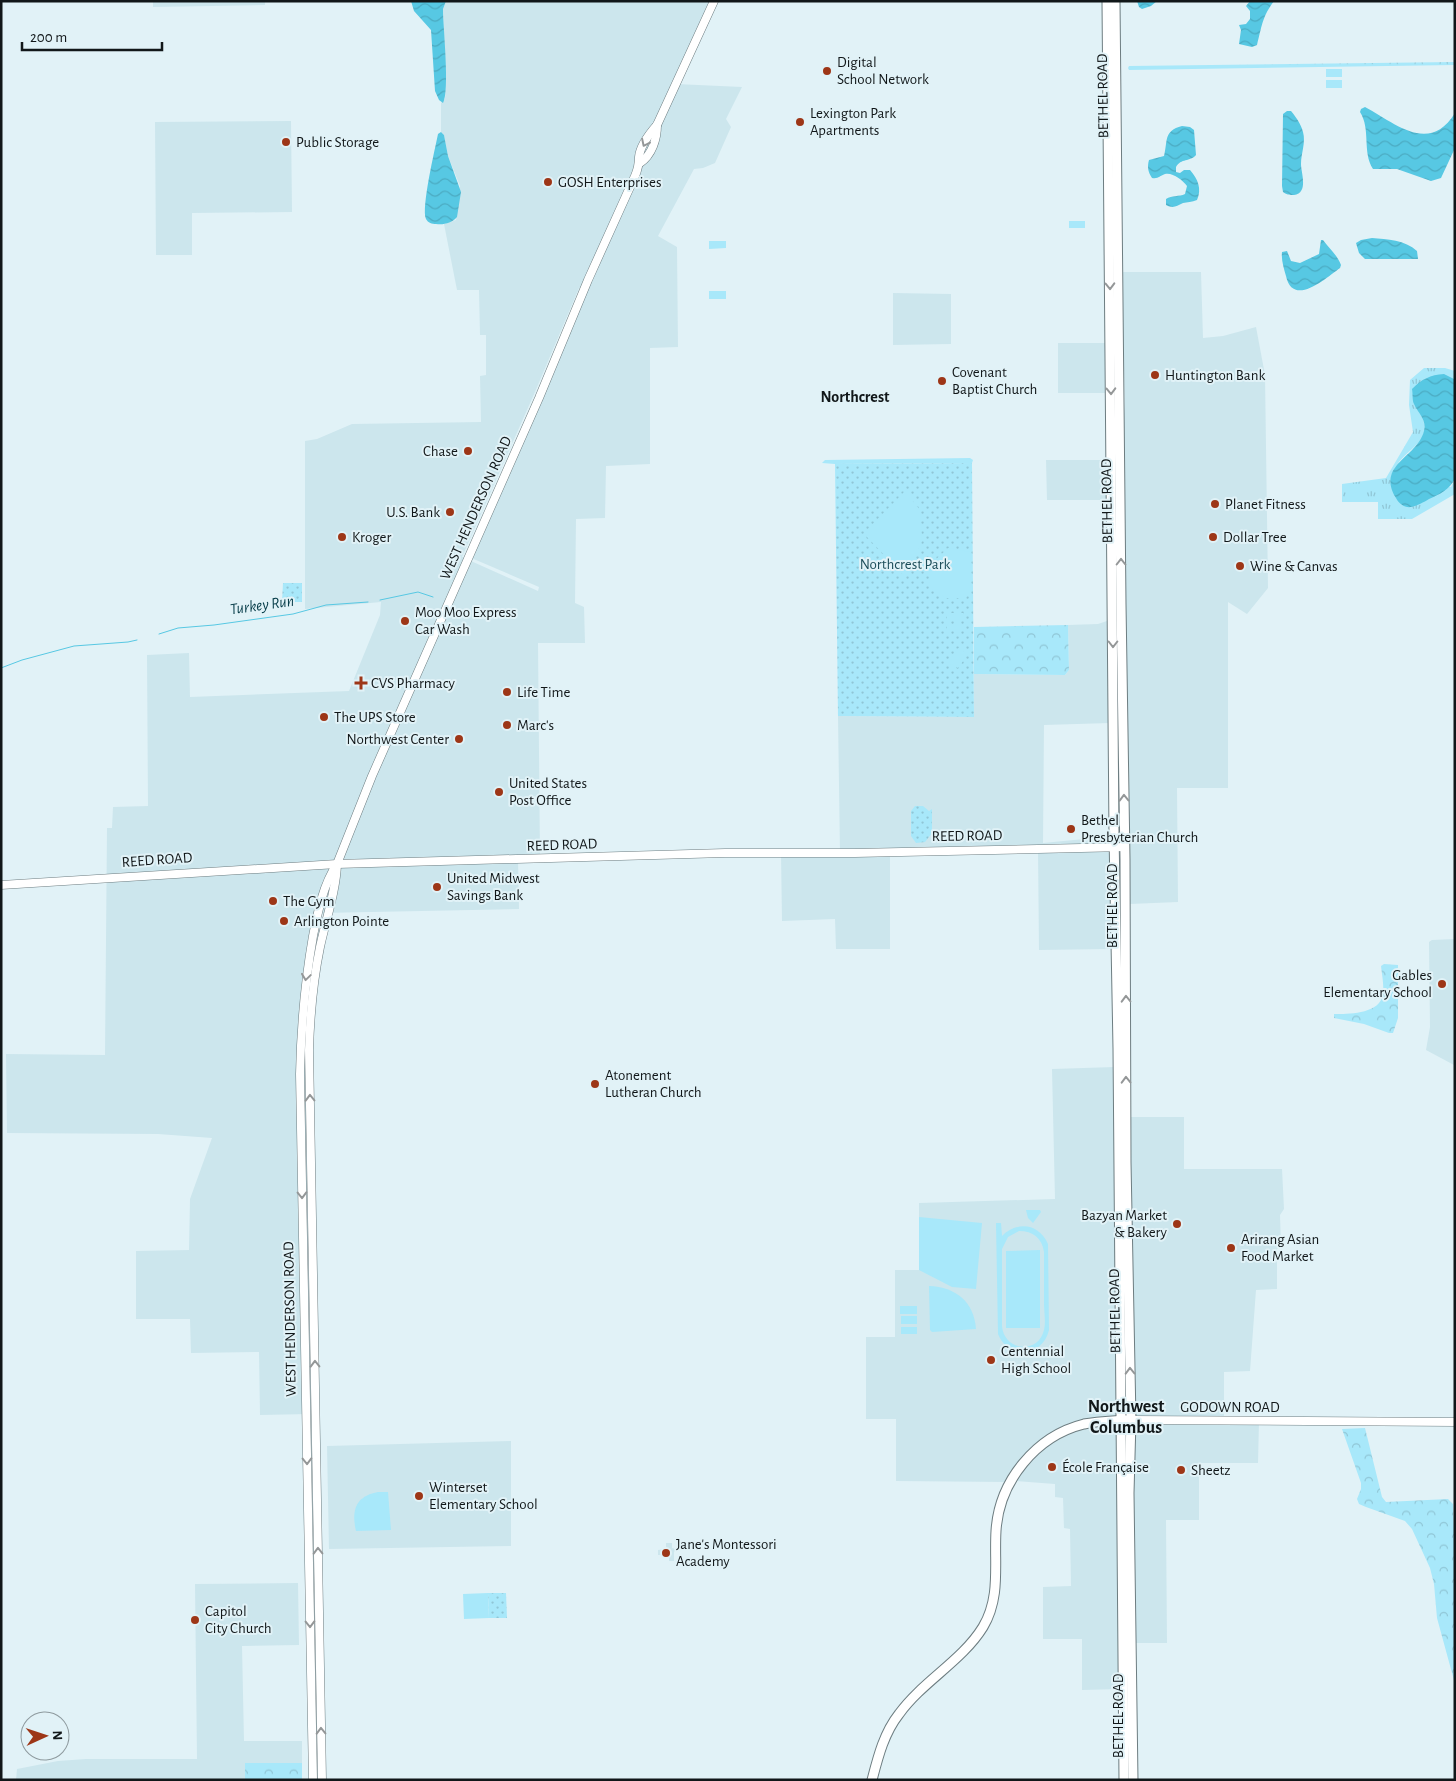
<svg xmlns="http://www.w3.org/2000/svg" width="1456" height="1781" viewBox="0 0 1456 1781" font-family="'Alegreya Sans',sans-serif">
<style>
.built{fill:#cce6ed;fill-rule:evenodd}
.grass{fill:url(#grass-tufts)}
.forest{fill:url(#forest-crowns)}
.park{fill:url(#park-dots)}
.pitch{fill:#a8e8fa;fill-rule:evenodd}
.water{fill:url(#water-waves)}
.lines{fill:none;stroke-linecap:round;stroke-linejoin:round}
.stream{stroke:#57c8e3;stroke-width:1}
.secondary-casing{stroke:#6d7d81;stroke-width:9}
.primary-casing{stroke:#6d7d81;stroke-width:11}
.secondary{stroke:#fff;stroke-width:8}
.primary{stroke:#fff;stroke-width:9}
.oneway{stroke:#949798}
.poi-dot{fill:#9d3617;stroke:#e1f2f7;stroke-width:2}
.labels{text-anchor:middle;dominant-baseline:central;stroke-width:4;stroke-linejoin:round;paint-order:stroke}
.poi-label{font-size:15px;fill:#111719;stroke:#e1f2f7;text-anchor:start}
.street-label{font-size:15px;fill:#111719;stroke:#e1f2f7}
.park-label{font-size:15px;fill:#1c4d59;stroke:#e1f2f7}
.neighbourhood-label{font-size:16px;font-weight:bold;fill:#111719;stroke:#e1f2f7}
.water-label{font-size:16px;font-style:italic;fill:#073d49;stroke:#e1f2f7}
.quarter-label{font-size:18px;font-weight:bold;fill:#111719;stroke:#e1f2f7}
</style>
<defs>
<pattern id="grass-tufts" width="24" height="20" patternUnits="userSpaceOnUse" patternTransform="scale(1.25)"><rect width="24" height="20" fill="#a8e8fa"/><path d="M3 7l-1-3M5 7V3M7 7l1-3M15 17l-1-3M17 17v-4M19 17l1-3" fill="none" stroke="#90c6d6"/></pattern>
<pattern id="forest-crowns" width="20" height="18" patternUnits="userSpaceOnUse" patternTransform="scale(1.25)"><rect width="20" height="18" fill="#a8e8fa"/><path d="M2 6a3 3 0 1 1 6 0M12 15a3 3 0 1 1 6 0" fill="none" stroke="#90c6d6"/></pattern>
<pattern id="park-dots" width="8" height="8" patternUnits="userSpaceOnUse" patternTransform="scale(1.25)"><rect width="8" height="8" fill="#a8e8fa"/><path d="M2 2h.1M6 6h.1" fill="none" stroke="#90c6d6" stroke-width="1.8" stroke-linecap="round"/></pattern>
<pattern id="water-waves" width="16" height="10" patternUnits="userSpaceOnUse" patternTransform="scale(1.25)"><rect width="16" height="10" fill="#57c8e3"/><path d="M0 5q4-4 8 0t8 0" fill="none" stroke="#4babc2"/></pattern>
</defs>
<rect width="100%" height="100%" fill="#e1f2f7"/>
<g class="built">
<polygon points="153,1 265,1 265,5 153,7"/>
<path d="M446,1H714L676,84L742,87L726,119L731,127L715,163L703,168L694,169L658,236L677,247L678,347L650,348V464L606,466L605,518L576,519L575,603L584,607L585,643H538L540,859L518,860L519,909L320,913L316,922L306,1021L305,1061L310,1414L260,1415L259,1352L191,1353L190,1319H136V1251L189,1250L190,1199L212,1138L158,1134L7,1133L6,1054L105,1055L107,828H112L113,807L148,806L147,655L189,653L190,697L349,691L380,615L381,602L305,609V441L317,439L352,424L481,422L480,376L486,375V335H480L479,290H457L444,224L456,220L460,186L448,156L444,135L441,132V103L445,99L446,78L443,9ZM579,288H585L469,557L539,587L538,591L462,557L535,392Z"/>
<polygon points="291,121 292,212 192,213 192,255 156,255 155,122"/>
<polygon points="1121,272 1201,272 1203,338 1223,336 1256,327 1265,375 1268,588 1247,614 1228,602 1228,788 1177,788 1178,902 1130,904 1127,830 1123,432 1125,402"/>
<polygon points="893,293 951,294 951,344 893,345"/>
<polygon points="1058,343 1105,343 1108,357 1108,393 1058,393"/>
<polygon points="1046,460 1110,460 1109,500 1047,500"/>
<polygon points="1110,620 1110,723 1044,725 1043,843 1105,837 1110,858 1110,949 1039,950 1038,849 890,851 890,949 836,949 835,919 782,921 781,853 840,853 838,716 974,717 974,674 1065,675 1069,670 1068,625 1098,624"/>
<polygon points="1455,939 1455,1064 1454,1065 1426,1050 1430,1027 1429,942 1432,940"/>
<polygon points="1115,1067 1119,1333 1115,1407 1112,1413 1133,1412 1130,1117 1184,1117 1184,1169 1282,1169 1284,1209 1280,1215 1281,1246 1277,1249 1277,1289 1256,1290 1250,1371 1224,1372 1224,1421 1259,1421 1258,1463 1199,1463 1199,1520 1166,1520 1167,1643 1120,1643 1121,1689 1082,1690 1082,1639 1043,1639 1043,1587 1071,1586 1070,1529 1064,1528 1063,1498 1055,1497 1055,1484 1016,1481 1006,1482 896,1481 896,1419 866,1419 866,1337 895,1337 895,1270 919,1270 919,1203 1055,1199 1052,1069"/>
<polygon points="511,1441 511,1546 329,1549 327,1446"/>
<polygon points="666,1543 672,1543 672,1548 676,1549 674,1552 674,1561 669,1561 669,1556 666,1555 658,1555 658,1550 666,1549"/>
<polygon points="298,1583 299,1645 242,1646 244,1741 302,1741 302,1763 246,1763 245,1780 16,1780 17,1769 58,1761 86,1759 197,1759 195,1584"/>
</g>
<path class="grass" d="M1424,368H1445L1455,371V398L1454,379L1421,415C1433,439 1412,446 1399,462C1396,466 1393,471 1391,476L1451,487L1455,479V494L1412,519H1378V502H1342V484L1386,478L1413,432L1409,405L1410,380Z"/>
<g class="forest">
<polygon points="1455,62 1455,65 1129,70 1128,68 1129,66"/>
<polygon points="970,458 973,460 972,463 835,464 822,463 825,460"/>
<polygon points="1068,625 1069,670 1065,675 974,674 974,627"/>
<path d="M1384,964L1398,965V1018L1393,1033H1389L1364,1024L1334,1018V1014C1348,1014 1376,1014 1382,998C1385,990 1382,975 1381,966Z"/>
<polygon points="1365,1428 1382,1497 1386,1502 1448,1499 1453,1504 1455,1556 1455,1684 1437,1618 1434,1584 1430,1568 1412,1529 1405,1521 1366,1507 1359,1504 1357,1499 1361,1489 1361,1483 1342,1429"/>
<rect x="245" y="1763" width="57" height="17"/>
</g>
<g class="park">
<polygon points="972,463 974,717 838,716 835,464"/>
<polygon points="283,583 302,583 302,602 282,602"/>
<polygon points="915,806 923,806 929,811 932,809 932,833 925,842 916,843 911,836 911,811"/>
<polygon points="488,1593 506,1593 507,1618 489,1618"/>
</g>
<g class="pitch">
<rect x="1326" y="69" width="16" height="8"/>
<rect x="1326" y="80" width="16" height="8"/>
<rect x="1069" y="221" width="16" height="7"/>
<polygon points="709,241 726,241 726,248 709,249"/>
<rect x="709" y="291" width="17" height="8"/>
<polygon points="905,491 920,510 922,541 910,569 904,576 867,537 866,531"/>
<polygon points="948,548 970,552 971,591 966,598 946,598 929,588 930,565"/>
<rect x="947" y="613" width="16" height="8"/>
<polygon points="947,624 963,624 964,631 947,631"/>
<polygon points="958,648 968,654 958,668 949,663"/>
<polygon points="1026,1210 1040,1210 1041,1212 1033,1223 1028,1218"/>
<polygon points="919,1217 982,1223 976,1289 952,1287 919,1270"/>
<path d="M996,1223H1001L1002,1236C1017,1221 1039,1223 1048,1244L1049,1330C1043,1357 1008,1360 998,1334ZM1019,1231C1033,1231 1042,1238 1044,1252C1044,1269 1044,1286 1044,1303C1044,1312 1046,1322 1044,1330C1038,1355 1004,1351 1002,1326V1249L1008,1237Z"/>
<polygon points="1040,1250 1040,1328 1006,1328 1006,1251"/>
<path d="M929,1286C956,1287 974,1302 976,1329L932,1332L930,1330Z"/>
<rect x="900" y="1306" width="17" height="8"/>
<rect x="901" y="1316" width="16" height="8"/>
<rect x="901" y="1327" width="16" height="7"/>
<path d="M378,1492H388L391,1530L356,1531C351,1510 356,1496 378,1492Z"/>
<polygon points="488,1593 489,1618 464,1619 463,1594"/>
</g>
<g class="water">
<path d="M411,1H446L443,9C443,27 450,91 443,103L439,100L435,91L431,30L414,11Z"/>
<polygon points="1137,1 1157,1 1151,6 1142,9 1139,7"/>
<path d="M1250,1H1274C1262,17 1262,26 1257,45L1252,47L1239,44L1241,30L1239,25L1246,24L1250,19V11L1246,6Z"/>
<path d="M1365,107C1395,123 1429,155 1455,113V148L1441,178L1431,181L1397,169H1373C1362,152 1371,129 1360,112L1361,109Z"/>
<path d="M1287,111H1291C1296,117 1301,124 1303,132C1306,143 1301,153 1301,164C1301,173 1309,193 1294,195C1290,195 1287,195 1283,192L1282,186L1283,114Z"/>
<path d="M1182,126L1190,127L1194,130L1196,155C1190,162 1181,158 1176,167V172L1180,173L1184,170H1190C1198,179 1202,189 1197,200C1192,202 1187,202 1183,203C1176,206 1174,209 1166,205V199C1172,195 1179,197 1185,194L1187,186C1183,180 1172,172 1165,174C1159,176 1159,179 1152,178C1148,172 1147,167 1149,160L1164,156C1168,141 1163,131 1182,126Z"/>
<path d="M441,132L444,135L448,156L461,192L457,217C452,223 444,225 436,224C432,224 428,223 426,219C421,208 435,149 438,134Z"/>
<path d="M1372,238C1387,239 1405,240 1417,251L1418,259H1365L1359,253L1356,243L1361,240Z"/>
<path d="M1321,240H1323C1329,248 1338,256 1341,265L1340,268C1326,278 1293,308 1286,276C1284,269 1281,260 1282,252L1287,251L1291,261L1300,263L1319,254Z"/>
<path d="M1444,374L1454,379L1455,479C1449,490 1440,494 1429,499C1424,502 1417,506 1411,507C1405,508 1399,504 1396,498C1376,464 1417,458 1424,431C1427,420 1418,413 1414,404C1412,400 1413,394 1412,389C1422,379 1430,375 1444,374Z"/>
</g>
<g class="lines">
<g class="stream">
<polyline points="380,600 418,592 433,597"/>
<polyline points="159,634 178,628 214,625 293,614 326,605 368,602"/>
<polyline points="1,668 22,660 74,646 128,642 137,640"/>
</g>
<defs>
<g id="secondary">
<path d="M640,163C652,155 657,139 657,125"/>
<polyline points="1,885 337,864 725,853 855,853 1125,847"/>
<polyline points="1131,1420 1455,1422"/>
<path d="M313,1780L300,1074C301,1027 305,982 313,936C318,911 323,885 337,864L372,776L539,398L588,280L635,176C638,169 639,164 639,157C640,146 650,133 657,125L714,1"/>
<path d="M322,1780L309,1050C310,1015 313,981 320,947C326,919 336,891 337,864"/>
</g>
<g id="primary">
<polyline points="1107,1 1114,835 1118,1048 1124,1780"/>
<polyline points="1115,1 1121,604 1125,859 1126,1162 1131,1420 1129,1493 1133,1780"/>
<path d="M872,1780C878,1757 884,1733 899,1714C923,1681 962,1661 983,1627C1001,1597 994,1564 996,1531C999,1481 1036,1436 1084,1424C1098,1421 1112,1421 1126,1420"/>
</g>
</defs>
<use href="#secondary" class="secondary-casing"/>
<use href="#primary" class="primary-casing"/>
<use href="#secondary" class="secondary"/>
<use href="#primary" class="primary"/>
</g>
<defs><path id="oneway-chevron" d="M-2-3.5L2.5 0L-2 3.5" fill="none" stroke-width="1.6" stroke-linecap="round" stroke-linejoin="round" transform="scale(1.25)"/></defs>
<g class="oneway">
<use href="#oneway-chevron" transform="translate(645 143) rotate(116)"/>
<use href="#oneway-chevron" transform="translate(1110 286) rotate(89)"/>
<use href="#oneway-chevron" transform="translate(1111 391) rotate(89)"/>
<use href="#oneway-chevron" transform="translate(1121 562) rotate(-90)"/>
<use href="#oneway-chevron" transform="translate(1113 644) rotate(90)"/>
<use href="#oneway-chevron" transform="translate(1124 798) rotate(-91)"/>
<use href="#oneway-chevron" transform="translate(306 977) rotate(98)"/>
<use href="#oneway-chevron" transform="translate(1126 999) rotate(-91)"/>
<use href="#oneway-chevron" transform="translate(1126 1080) rotate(-91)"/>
<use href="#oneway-chevron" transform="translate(310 1098) rotate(-91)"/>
<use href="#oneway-chevron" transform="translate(302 1195) rotate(89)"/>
<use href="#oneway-chevron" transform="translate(315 1364) rotate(-91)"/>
<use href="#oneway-chevron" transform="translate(1130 1371) rotate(-91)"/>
<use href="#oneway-chevron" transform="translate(307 1461) rotate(89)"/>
<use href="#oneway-chevron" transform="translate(318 1551) rotate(-91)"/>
<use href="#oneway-chevron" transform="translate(310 1624) rotate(89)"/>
<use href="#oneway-chevron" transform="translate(321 1731) rotate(-91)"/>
</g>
<g class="poi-dot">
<circle cx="827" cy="71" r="5"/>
<circle cx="800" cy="122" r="5"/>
<circle cx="286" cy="142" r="5"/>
<circle cx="548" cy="182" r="5"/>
<circle cx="1155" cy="375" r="5"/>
<circle cx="942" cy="381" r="5"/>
<circle cx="468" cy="451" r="5"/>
<circle cx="1215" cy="504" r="5"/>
<circle cx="450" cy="512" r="5"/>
<circle cx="342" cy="537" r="5"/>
<circle cx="1213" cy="537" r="5"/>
<circle cx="1240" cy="566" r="5"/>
<circle cx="405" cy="621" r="5"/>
<path d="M358.5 675.5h5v5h5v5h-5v5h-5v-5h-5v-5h5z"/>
<circle cx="507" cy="692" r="5"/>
<circle cx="324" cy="717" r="5"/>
<circle cx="507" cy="725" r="5"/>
<circle cx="459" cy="739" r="5"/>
<circle cx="499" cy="792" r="5"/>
<circle cx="1071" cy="829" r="5"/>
<circle cx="437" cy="887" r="5"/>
<circle cx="273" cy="901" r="5"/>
<circle cx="284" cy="921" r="5"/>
<circle cx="1442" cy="984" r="5"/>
<circle cx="595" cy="1084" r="5"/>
<circle cx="1177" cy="1224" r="5"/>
<circle cx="1231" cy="1248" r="5"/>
<circle cx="991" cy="1360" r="5"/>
<circle cx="1052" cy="1467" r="5"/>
<circle cx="1181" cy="1470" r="5"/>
<circle cx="419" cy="1496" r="5"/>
<circle cx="666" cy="1553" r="5"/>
<circle cx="195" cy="1620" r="5"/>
</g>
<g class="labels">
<g class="poi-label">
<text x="837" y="62">Digital<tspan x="837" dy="17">School Network</tspan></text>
<text x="810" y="113">Lexington Park<tspan x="810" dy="17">Apartments</tspan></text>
<text x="296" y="142">Public Storage</text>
<text x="558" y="182">GOSH Enterprises</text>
<text x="952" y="372">Covenant<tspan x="952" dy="17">Baptist Church</tspan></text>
<text x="1165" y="375">Huntington Bank</text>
<text x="458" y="451" text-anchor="end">Chase</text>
<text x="1225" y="504">Planet Fitness</text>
<text x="440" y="512" text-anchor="end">U.S. Bank</text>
<text x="352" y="537">Kroger</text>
<text x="1223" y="537">Dollar Tree</text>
<text x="1250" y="566">Wine &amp; Canvas</text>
<text x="415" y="612">Moo Moo Express<tspan x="415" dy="17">Car Wash</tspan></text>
<text x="371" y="683">CVS Pharmacy</text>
<text x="517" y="692">Life Time</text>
<text x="334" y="717">The UPS Store</text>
<text x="517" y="725">Marc's</text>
<text x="449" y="739" text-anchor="end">Northwest Center</text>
<text x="509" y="783">United States<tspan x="509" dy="17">Post Office</tspan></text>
<text x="1081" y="820">Bethel<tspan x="1081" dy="17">Presbyterian Church</tspan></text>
<text x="447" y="878">United Midwest<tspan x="447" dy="17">Savings Bank</tspan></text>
<text x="283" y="901">The Gym</text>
<text x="294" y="921">Arlington Pointe</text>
<text x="1432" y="975" text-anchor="end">Gables<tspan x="1432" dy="17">Elementary School</tspan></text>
<text x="605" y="1075">Atonement<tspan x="605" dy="17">Lutheran Church</tspan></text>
<text x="1167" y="1215" text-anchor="end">Bazyan Market<tspan x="1167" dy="17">&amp; Bakery</tspan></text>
<text x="1241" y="1239">Arirang Asian<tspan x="1241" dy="17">Food Market</tspan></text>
<text x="1001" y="1351">Centennial<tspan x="1001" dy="17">High School</tspan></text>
<text x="1062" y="1467">École Française</text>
<text x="1191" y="1470">Sheetz</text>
<text x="429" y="1487">Winterset<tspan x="429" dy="17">Elementary School</tspan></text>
<text x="676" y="1544">Jane's Montessori<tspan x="676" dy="17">Academy</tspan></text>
<text x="205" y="1611">Capitol<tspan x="205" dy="17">City Church</tspan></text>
</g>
<g class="street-label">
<text transform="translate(1103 96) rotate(-91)">BETHEL ROAD</text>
<text transform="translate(1107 501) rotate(-91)">BETHEL ROAD</text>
<text transform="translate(476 508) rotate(-66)">WEST HENDERSON ROAD</text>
<text transform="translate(967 836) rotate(-1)">REED ROAD</text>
<text transform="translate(562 845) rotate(-2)">REED ROAD</text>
<text transform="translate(157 860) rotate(-4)">REED ROAD</text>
<text transform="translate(1112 906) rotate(-90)">BETHEL ROAD</text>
<text transform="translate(1115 1311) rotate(-91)">BETHEL ROAD</text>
<text transform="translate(290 1319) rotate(-91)">WEST HENDERSON ROAD</text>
<text x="1230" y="1407">GODOWN ROAD</text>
<text transform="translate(1118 1716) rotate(-90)">BETHEL ROAD</text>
</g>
<g class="park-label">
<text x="905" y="564">Northcrest Park</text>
</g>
<g class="neighbourhood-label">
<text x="855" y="397">Northcrest</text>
</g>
<g class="water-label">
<text transform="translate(262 605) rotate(-8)">Turkey Run</text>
</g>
<g class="quarter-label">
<text x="1126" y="1407">Northwest<tspan x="1126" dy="21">Columbus</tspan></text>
</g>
</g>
<rect width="1456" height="1781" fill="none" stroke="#111719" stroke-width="5"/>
<g transform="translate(45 1736) rotate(87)"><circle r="24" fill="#e1f2f7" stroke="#8e9a9e"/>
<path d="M0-4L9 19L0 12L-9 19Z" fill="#9d3617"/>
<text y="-8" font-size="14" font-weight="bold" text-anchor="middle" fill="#111719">N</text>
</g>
<path d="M22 42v8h140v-8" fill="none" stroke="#111719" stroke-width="2.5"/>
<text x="30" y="42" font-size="15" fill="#111719" stroke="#e1f2f7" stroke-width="4" paint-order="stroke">200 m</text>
</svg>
